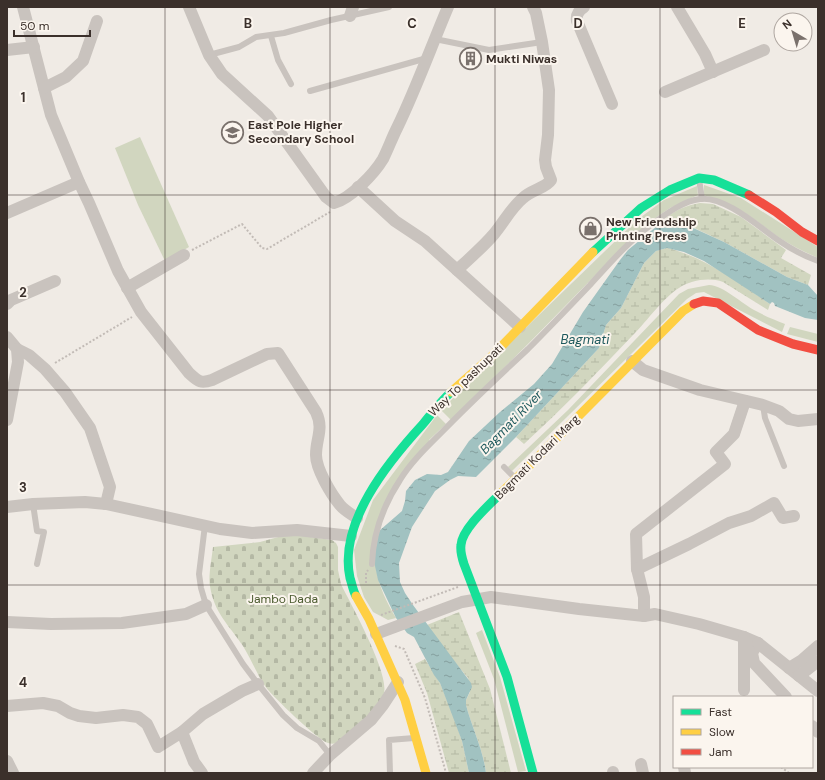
<svg xmlns="http://www.w3.org/2000/svg" width="825" height="780" viewBox="0 0 825 780" font-family="'DM Sans',sans-serif">
<style>
.grass{fill:#d1d6bf}
.wetland{fill:url(#wetland-marsh)}
.cemetery{fill:url(#cemetery-stones)}
.water{fill:url(#water-ripples)}
.lines{fill:none;stroke-linecap:round;stroke-linejoin:round}
.path{stroke:#c2bbb6;stroke-width:2;stroke-dasharray:2 2;stroke-linecap:butt}
.lane{stroke:#c9c3be;stroke-width:6}
.street{stroke:#c9c3be;stroke-width:12}
.fast{stroke:#16e098;stroke-width:9}
.slow{stroke:#ffcf43;stroke-width:9}
.jam{stroke:#f24e42;stroke-width:9}
.grid{fill:none;stroke:#3b302b;stroke-width:1;stroke-opacity:0.55}
.labels{text-anchor:middle;dominant-baseline:central;stroke-width:4;stroke-linejoin:round;paint-order:stroke}
.poi-label{font-size:12px;font-weight:bold;fill:#3b302b;stroke:#fbf5ee;text-anchor:start}
.street-label{font-size:12px;fill:#3b302b;stroke:#fbf5ee}
.park-label{font-size:12px;fill:#4a5a2e;stroke:#fbf5ee}
.water-label{font-size:13px;font-style:italic;fill:#1f5a5e;stroke:#fbf5ee}
.grid-label{font-size:13px;text-anchor:middle;font-weight:bold;fill:#3b302b;stroke:#fbf5ee;stroke-width:4;stroke-linejoin:round;paint-order:stroke}
</style>
<defs>
<pattern id="wetland-marsh" width="20" height="14" patternUnits="userSpaceOnUse"><rect width="20" height="14" fill="#d1d6bf"/><path d="M1 5h8M5 5V1M11 12h8M15 12V8" fill="none" stroke="#b4b8a4"/></pattern>
<pattern id="cemetery-stones" width="16" height="16" patternUnits="userSpaceOnUse"><rect width="16" height="16" fill="#d1d6bf"/><path d="M2 7V4a2 2 0 0 1 4 0v3zM10 15v-3a2 2 0 0 1 4 0v3z" fill="#b4b8a4"/></pattern>
<pattern id="water-ripples" width="26" height="14" patternUnits="userSpaceOnUse"><rect width="26" height="14" fill="#a1c2c1"/><path d="M2 4q2-2 4 0t4 0M15 11q2-2 4 0t4 0" fill="none" stroke="#849e9d"/></pattern>
</defs>
<rect width="100%" height="100%" fill="#f0ebe5"/>
<g class="grass">
<polygon points="140,137 189,247 165,261 138,205 115,148"/>
<path d="M704,185L741,198L818,247V258C805,252 792,246 780,238C753,219 739,205 706,196L704,195Z"/>
<polygon points="697,186 698,195 670,208 654,219 640,231 617,253 530,342 451,420 441,410 637,220 664,200"/>
<path d="M709,285C724,286 741,303 756,311C765,316 775,320 785,324L782,332L704,292L696,293L687,299L512,471L508,467L568,410L679,294L688,289Z"/>
<polygon points="790,327 818,334 818,342 787,334"/>
<path d="M437,415L446,424L429,440L432,444C425,451 418,458 411,466C392,489 372,537 376,567C378,585 387,603 396,618L388,620L373,612L364,597L357,576L354,550L373,500Z"/>
<polygon points="482,630 500,677 526,771 518,772 494,679 476,633"/>
</g>
<g class="wetland">
<path d="M700,203L713,204L741,217L786,250L781,258L811,275L808,285L787,277L724,242L692,227L678,221H663C672,211 687,205 700,203Z"/>
<path d="M667,248C705,257 737,282 770,304L768,310L723,282C709,277 691,280 679,288C664,297 647,321 634,334C598,372 562,409 524,444L516,437L599,348L606,325L621,308L644,263L656,251Z"/>
<path d="M459,612L490,689L511,773H486C483,749 472,728 466,705V700L470,692L468,678L449,655L427,625Z"/>
<polygon points="425,659 440,683 455,720 462,741 469,773 449,773 427,693 415,664"/>
</g>
<path class="cemetery" d="M282,536H304L332,540L336,543L338,547V570L341,584C351,605 389,672 384,693C379,709 368,718 356,728C349,735 339,747 328,743C318,740 272,696 265,686C257,674 251,659 243,646C229,625 214,613 210,586C208,577 212,557 213,547L260,542Z"/>
<path class="water" d="M663,221H678L724,242L787,277L808,285L818,296V320L805,318L775,306L774,303L772,302L770,304L704,261L684,252L667,248L656,251L644,263L621,308L606,325L599,348L516,437L476,477L458,476L450,480L435,491L412,527L399,563L400,582L405,593L413,605L471,683L472,687L466,700V705C472,728 483,749 486,773H469L462,741L440,683L434,675L414,637L407,633L396,618L378,580L375,566V551L379,531L402,511L405,501L406,491L415,480L427,474L441,475L448,472L469,441L500,412L534,384L552,364L583,312L620,260L628,250Z"/>
<g class="lines">
<g class="path">
<polyline points="192,250 242,224 262,248 267,249 330,212"/>
<polyline points="55,363 132,317"/>
<polyline points="366,583 366,573 368,570"/>
<polyline points="381,615 458,587"/>
<polyline points="395,646 404,649 425,698 446,773"/>
<polyline points="781,767 789,773"/>
</g>
<g class="lane">
<polyline points="271,36 278,60 291,84"/>
<polyline points="435,39 489,50 542,42"/>
<polyline points="209,55 239,47 256,37 284,33 331,20 389,7"/>
<polyline points="310,91 427,58"/>
<polyline points="699,179 702,199"/>
<polyline points="763,405 765,418 784,466"/>
<polyline points="504,467 515,478"/>
<polyline points="33,504 37,531 44,532 37,564"/>
<polyline points="205,525 199,574 201,588 206,605 243,664 258,684 283,715 297,728 319,741 330,755"/>
<path d="M372,564C373,533 383,506 400,480C411,462 427,447 442,432C470,403 499,376 528,349C549,328 570,306 590,285C610,263 629,241 652,224C666,214 683,201 700,199C725,196 759,227 778,240C791,249 804,256 818,261"/>
<polyline points="390,773 389,740 414,738"/>
</g>
<g class="street">
<path d="M23,7L51,115L79,182L89,203L118,271L141,312L189,373C198,381 200,384 212,380L267,354L278,353L316,412C324,429 316,438 316,455C316,469 331,494 340,505C345,511 351,514 357,518"/>
<path d="M189,7L209,55L222,74L268,116L326,197L334,203C350,199 374,174 383,159C388,149 392,138 397,128C416,89 431,47 448,7"/>
<path d="M584,7C578,11 576,15 577,21L612,104"/>
<polyline points="677,7 705,54 713,72"/>
<polyline points="350,16 353,7"/>
<polyline points="7,50 34,47"/>
<polyline points="44,88 66,77 83,61 97,21"/>
<polyline points="665,92 764,50"/>
<polyline points="358,187 395,221 425,241 520,327"/>
<polyline points="7,213 79,182"/>
<path d="M457,270C469,259 483,247 494,234C504,222 511,208 523,198C531,190 546,188 551,180L546,167L545,160L548,135L549,90L542,42L536,13L533,7"/>
<polyline points="127,288 184,255"/>
<polyline points="7,304 11,300 55,281"/>
<polyline points="7,337 17,349 18,362 7,420"/>
<polyline points="17,349 29,355 45,369 65,392 90,428 110,487 106,504"/>
<polyline points="632,361 643,370 700,390 763,405 779,411 789,419 798,421 818,419"/>
<polyline points="7,507 33,504 85,502 106,504 220,529 252,533 297,530 351,536"/>
<polyline points="637,569 636,534 725,464 716,452 734,434 745,401"/>
<polyline points="644,616 644,597 637,569 689,544 729,523 751,516 774,503 783,518 794,516"/>
<polyline points="7,622 51,624 122,623 186,614 206,605"/>
<polyline points="376,634 462,602 491,597 579,609 644,616 655,614 699,624 744,637 758,643 752,653 754,663 786,697"/>
<polyline points="758,643 818,691"/>
<polyline points="789,668 802,660 818,646"/>
<polyline points="799,676 818,661"/>
<polyline points="744,690 744,637"/>
<polyline points="7,706 43,703 58,706 70,713 79,716 96,718 123,715 138,717 147,724 158,747 182,732 203,714 242,691 258,684"/>
<polyline points="812,726 818,732"/>
<polyline points="182,732 194,762 202,773"/>
<polyline points="7,761 13,773"/>
<polyline points="641,764 643,773"/>
<polyline points="684,767 685,773"/>
<polyline points="313,773 330,755 371,720 383,705 398,682"/>
<polyline points="613,773 613,772"/>
</g>
<g class="fast">
<polyline points="593,252 641,208 670,190 699,178 714,180 749,195"/>
<path d="M501,493C489,505 462,529 461,545C460,552 462,558 464,564L507,677L533,773"/>
<path d="M356,596C353,591 352,584 350,578C338,523 388,462 423,424C432,413 441,401 451,392"/>
</g>
<g class="slow">
<polyline points="451,392 491,357 593,252"/>
<polyline points="501,493 530,465 683,311 694,304"/>
<polyline points="356,596 369,619 405,700 426,773"/>
</g>
<g class="jam">
<polyline points="749,195 776,212 802,232 818,241"/>
<polyline points="694,304 703,301 718,303 758,330 793,344 818,350"/>
</g>
</g>
<path class="grid" d="M165,7V773M330,7V773M495,7V773M660,7V773M7,195H818M7,390H818M7,585H818"/>
<defs>
<symbol id="building-ring" viewBox="-11 -11 22 22"><circle r="9.5" fill="#fbf5ee" stroke="#7a716c" stroke-width="1.5"/><path d="M-4-6H4V6H1V3H-1V6H-4ZM-2.5-4.3h1.7v1.8h-1.7ZM.8-4.3h1.7v1.8H.8ZM-2.5-1h1.7V.8h-1.7ZM.8-1h1.7V.8H.8Z" fill="#7a716c"/></symbol>
<symbol id="school-ring" viewBox="-11 -11 22 22"><circle r="9.5" fill="#fbf5ee" stroke="#7a716c" stroke-width="1.5"/><path d="M0-5L7-2L0 1L-7-2ZM-4 1L0 2.5L4 1V4Q0 6-4 4Z" fill="#7a716c"/></symbol>
<symbol id="shop-ring" viewBox="-11 -11 22 22"><circle r="9.5" fill="#fbf5ee" stroke="#7a716c" stroke-width="1.5"/><path d="M-5-2.5h2.3a2.7 3.5 0 0 1 5.4 0H5L5.5 6h-11ZM-1.5-2.5h3a1.5 2.3 0 0 0-3 0Z" fill="#7a716c"/></symbol>
</defs>
<g fill-rule="evenodd">
<use href="#building-ring" x="458" y="46" width="25" height="25"/>
<use href="#school-ring" x="220" y="120" width="25" height="25"/>
<use href="#shop-ring" x="578" y="216" width="25" height="25"/>
</g>
<g class="labels">
<g class="poi-label">
<text x="486" y="59">Mukti Niwas</text>
<text x="248" y="125">East Pole Higher<tspan x="248" dy="14">Secondary School</tspan></text>
<text x="606" y="222">New Friendship<tspan x="606" dy="14">Printing Press</tspan></text>
</g>
<g class="street-label">
<text transform="translate(466 380) rotate(-44)">Way To pashupati</text>
<text transform="translate(537 457) rotate(-45)">Bagmati Kodari Marg</text>
</g>
<g class="park-label">
<text x="283" y="599">Jambo Dada</text>
</g>
<g class="water-label">
<text x="585" y="339">Bagmati</text>
<text transform="translate(511 422) rotate(-46)">Bagmati River</text>
</g>
</g>
<g class="grid-label">
<text x="248" y="28">B</text>
<text x="412" y="28">C</text>
<text x="578" y="28">D</text>
<text x="742" y="28">E</text>
<text x="23" y="102">1</text>
<text x="23" y="297">2</text>
<text x="23" y="492">3</text>
<text x="23" y="687">4</text>
</g>
<rect width="825" height="780" fill="none" stroke="#3b302b" stroke-width="16"/>
<rect x="673" y="696" width="140" height="72" fill="#fbf5ee" stroke="#aea6a0"/>
<rect x="681" y="709" width="20" height="6" fill="#16e098" stroke="#aea6a0"/>
<text x="709" y="716" font-size="12" fill="#3b302b">Fast</text>
<rect x="681" y="729" width="20" height="6" fill="#ffcf43" stroke="#aea6a0"/>
<text x="709" y="736" font-size="12" fill="#3b302b">Slow</text>
<rect x="681" y="749" width="20" height="6" fill="#f24e42" stroke="#aea6a0"/>
<text x="709" y="756" font-size="12" fill="#3b302b">Jam</text>
<g transform="translate(793 32) rotate(322)"><circle r="19" fill="#fbf5ee" stroke="#aea6a0"/>
<path d="M0-3L7 15L0 10L-7 15Z" fill="#7a716c"/>
<text y="-6" font-size="11" font-weight="bold" text-anchor="middle" fill="#3b302b">N</text>
</g>
<path d="M14 30v6h76v-6" fill="none" stroke="#3b302b" stroke-width="2"/>
<text x="20" y="30" font-size="12" fill="#3b302b" stroke="#fbf5ee" stroke-width="3" paint-order="stroke">50 m</text>
</svg>
